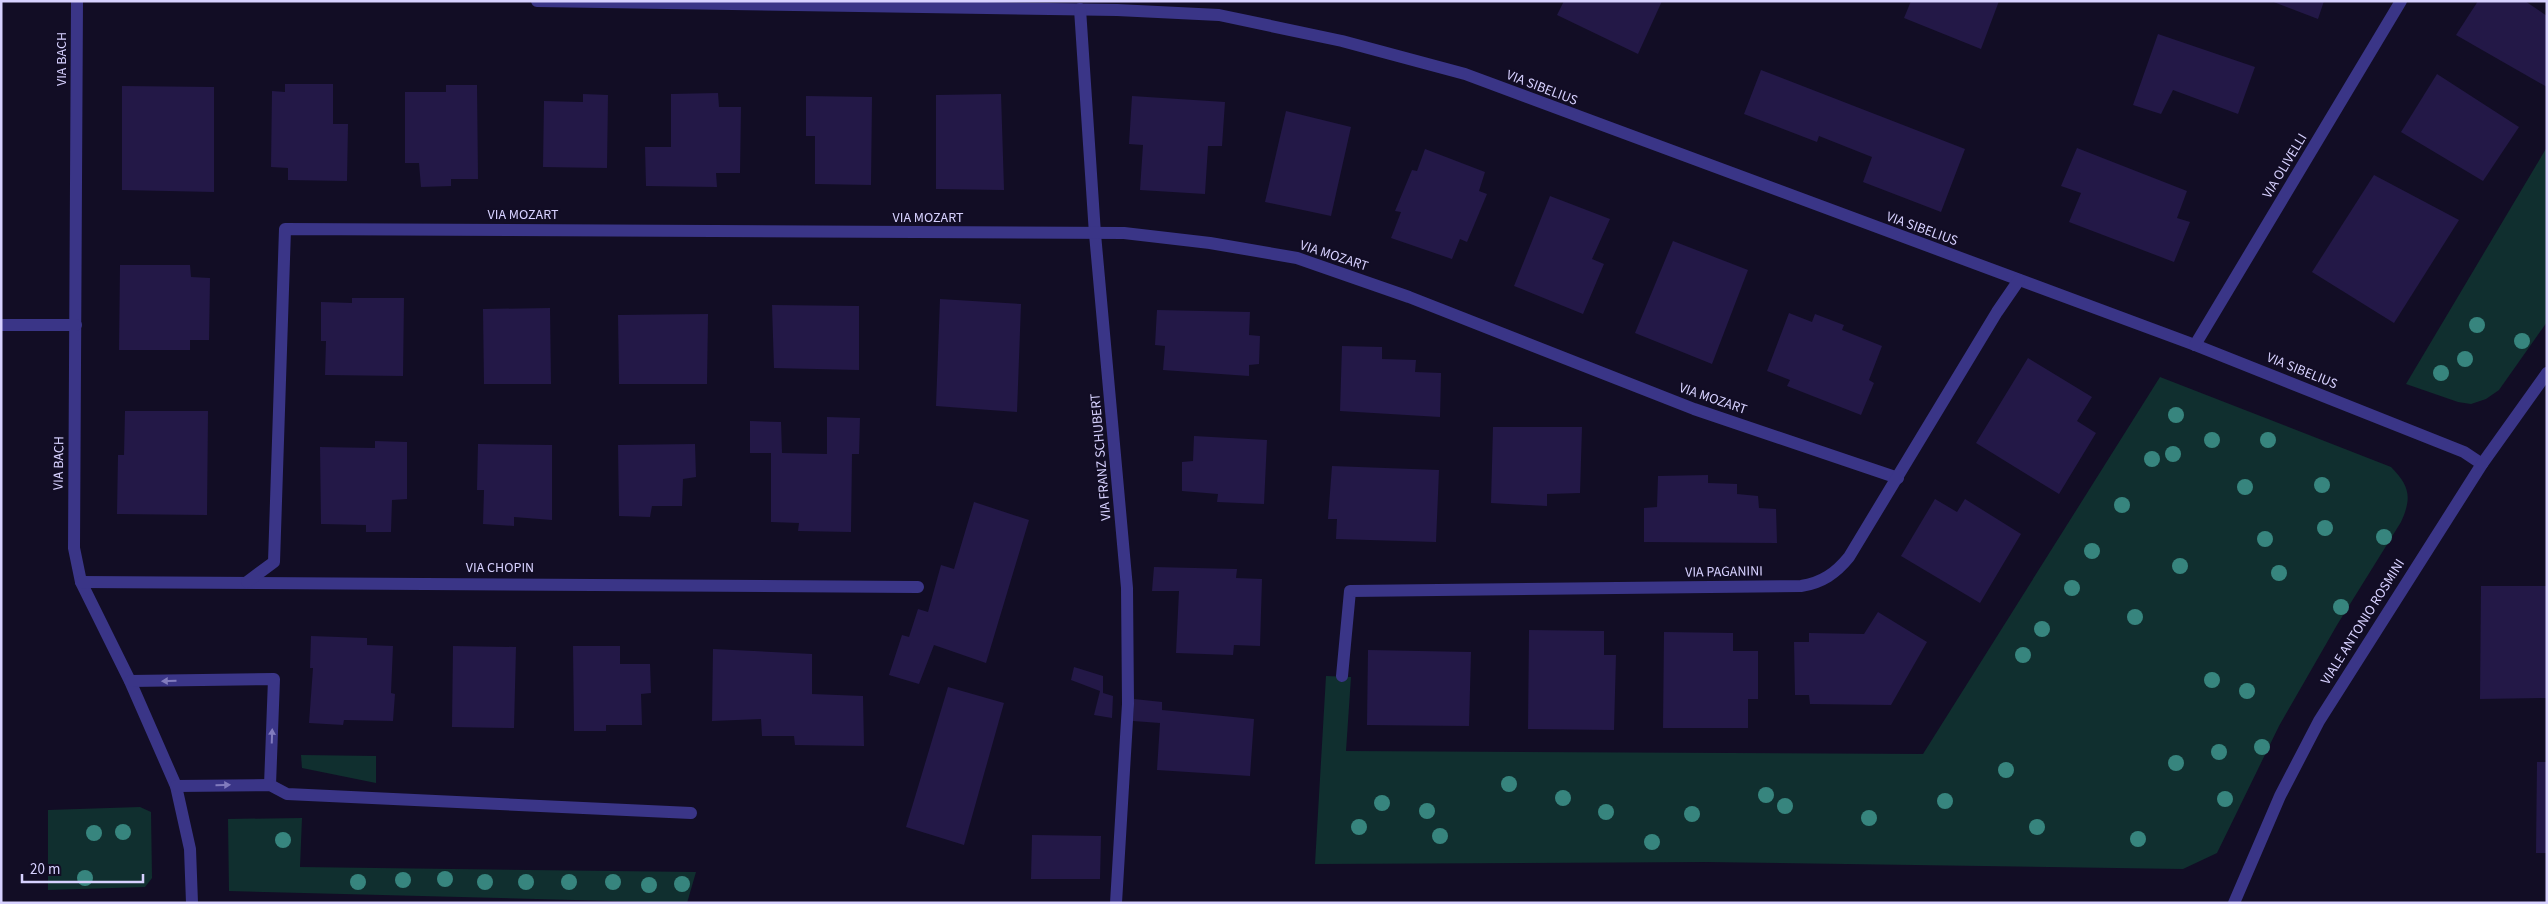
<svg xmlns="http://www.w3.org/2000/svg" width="2548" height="904" viewBox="0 0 2548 904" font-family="'Source Sans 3',sans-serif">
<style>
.green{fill:#102f2f}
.building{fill:#231847}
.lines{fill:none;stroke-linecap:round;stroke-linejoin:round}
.minor{stroke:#3a3587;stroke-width:12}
.tree{fill:#37857e}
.oneway{fill:#817bbd}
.labels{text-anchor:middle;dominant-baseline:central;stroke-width:4;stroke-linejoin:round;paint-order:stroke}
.street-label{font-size:14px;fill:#d7d1ff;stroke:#120d25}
</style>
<rect width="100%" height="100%" fill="#120d25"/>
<g class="green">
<polygon points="2547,147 2547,322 2499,390 2486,399 2471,404 2458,402 2406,384"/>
<path d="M2160,377L2391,467C2410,486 2412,498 2401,522L2337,625L2279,726L2217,853L2183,869L1706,862L1315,864L1326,676L1351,677L1346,751L1923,754Z"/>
<polygon points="301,755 376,756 376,783 302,768"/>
<polygon points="140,807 151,812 152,878 145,887 48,890 48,810"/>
<polygon points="302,818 300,867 696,872 687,903 229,891 228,819"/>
</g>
<g class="building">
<polygon points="1564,1 1662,1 1638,54 1557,15"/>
<polygon points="1911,1 1999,1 1981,49 1904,18"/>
<polygon points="2271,1 2324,1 2318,19"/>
<polygon points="2478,1 2525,1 2547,16 2547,87 2456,35"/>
<polygon points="2158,34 2255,67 2238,114 2173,90 2161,114 2133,105"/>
<polygon points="1761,70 1965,149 1941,212 1863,182 1872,157 1819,136 1817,142 1744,114"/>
<polygon points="2437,74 2519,127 2483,181 2401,132"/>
<polygon points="285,84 333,84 333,124 348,124 347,181 288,180 288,168 271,167 272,91 285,92"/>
<polygon points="446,85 477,85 478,179 451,179 451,186 421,187 419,163 405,163 405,92 446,92"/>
<polygon points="122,86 214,87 214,192 122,190"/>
<polygon points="718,93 719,107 741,107 740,173 716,173 717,187 646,186 645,147 671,147 671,94"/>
<polygon points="583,94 608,95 607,168 543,167 544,101 583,102"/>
<polygon points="1001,94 1004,190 936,189 936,95"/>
<polygon points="806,96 872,97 871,185 815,184 815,136 806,136"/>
<polygon points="1132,96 1225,102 1222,146 1208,146 1205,194 1140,190 1143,145 1129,144"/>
<polygon points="1286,111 1351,127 1331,216 1265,202"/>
<polygon points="2077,148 2187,191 2177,218 2190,222 2174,262 2069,222 2081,193 2061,186"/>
<polygon points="1425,149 1485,172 1479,191 1487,194 1467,242 1460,239 1452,259 1391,238 1401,212 1395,211 1412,170 1417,171"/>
<polygon points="2374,175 2459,220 2394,323 2312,272"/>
<polygon points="1550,196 1610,219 1592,259 1604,264 1583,314 1514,286"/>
<polygon points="1673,241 1748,270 1712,364 1635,333"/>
<polygon points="120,265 190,265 191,277 210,278 209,340 190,340 190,350 119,350"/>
<polygon points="352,298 404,298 403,376 325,375 326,341 321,341 321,302 352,303"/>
<polygon points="940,299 1021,304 1017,412 936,406"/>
<polygon points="772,305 859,306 859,370 774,368"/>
<polygon points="550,308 551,384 484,384 483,309"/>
<polygon points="1157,310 1250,312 1249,335 1260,336 1259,364 1249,365 1249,376 1163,370 1165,346 1155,345"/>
<polygon points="1789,313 1812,322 1815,314 1844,325 1842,330 1882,346 1869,380 1874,383 1861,415 1787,386 1790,380 1767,371"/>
<polygon points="708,314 707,384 619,384 618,315"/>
<polygon points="1342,346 1382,347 1382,359 1416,360 1415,372 1441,373 1440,417 1340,411"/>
<polygon points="2028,358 2092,397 2077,421 2096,433 2059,494 1976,443"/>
<polygon points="125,411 208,411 207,515 117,514 118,455 124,455"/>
<polygon points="827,417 860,418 859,454 852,454 851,532 798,531 799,523 771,522 771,453 750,453 750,421 781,422 782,453 827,454"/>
<polygon points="1493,427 1582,427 1580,493 1547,494 1547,506 1491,503"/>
<polygon points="1194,436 1267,440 1264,504 1217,502 1218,494 1182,491 1182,462 1193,461"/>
<polygon points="375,441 407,442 407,499 392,500 391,532 366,532 366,525 321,524 320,447 375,448"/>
<polygon points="478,444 552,445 552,520 514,517 514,526 483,524 484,490 477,490"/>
<polygon points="695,444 696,477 683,479 682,506 652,506 650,517 619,516 618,445"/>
<polygon points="1332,466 1439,470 1436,542 1336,539 1337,519 1328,519"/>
<polygon points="1708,475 1708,483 1737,484 1737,494 1758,496 1759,508 1776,509 1777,543 1644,542 1644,508 1657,507 1658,476"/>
<polygon points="1935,499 1957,512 1965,499 2021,534 1980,603 1901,556"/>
<polygon points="974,502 1029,520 986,663 934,645 919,684 889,675 902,635 909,637 918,609 928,612 941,565 954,569"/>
<polygon points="1154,567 1237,569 1236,578 1262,579 1260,646 1234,645 1233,655 1176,653 1179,591 1152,591"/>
<polygon points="2481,586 2547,586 2547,698 2480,699"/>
<polygon points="1878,612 1927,642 1891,705 1810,704 1809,695 1795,695 1794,642 1809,642 1809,633 1864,634"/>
<polygon points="1529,630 1604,631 1604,655 1616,655 1614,730 1528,729"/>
<polygon points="1664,632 1733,633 1733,651 1758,651 1758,699 1748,699 1748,728 1663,728"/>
<polygon points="311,636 367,638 367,645 393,646 391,693 395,694 393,721 344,720 343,725 309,723 313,668 310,668"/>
<polygon points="453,646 516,647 514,728 452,727"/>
<polygon points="573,646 620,646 620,664 650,664 651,693 641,694 642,725 606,725 606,731 574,731"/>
<polygon points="713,649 812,654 812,694 863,696 864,746 795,745 794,736 762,736 761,719 712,721"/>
<polygon points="1368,650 1471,652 1469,726 1367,725"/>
<polygon points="1074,667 1103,676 1103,693 1113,696 1112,718 1094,715 1100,691 1071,680"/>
<polygon points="948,687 1004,703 964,845 906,827"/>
<polygon points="1134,699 1162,702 1162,710 1254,719 1250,776 1157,770 1160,723 1133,721"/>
<polygon points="2537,762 2547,762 2547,853 2536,853"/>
<polygon points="1032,835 1101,836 1100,879 1031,879"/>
</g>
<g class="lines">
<g class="minor">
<polyline points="77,1 74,548 81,582 130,681 176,786 190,849 192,903"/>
<polyline points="537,1 1117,10 1219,15 1342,41 1465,74 2195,345 2464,452 2482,464"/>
<polyline points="1080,9 1095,234 1127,588 1128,704 1116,903"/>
<polyline points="1,325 76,325"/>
<polyline points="2195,345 2401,1"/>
<polyline points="81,582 918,587"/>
<polyline points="247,582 274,562 285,229 1124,233 1210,243 1297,258 1409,297 1694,409 1898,478"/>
<path d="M1342,676L1350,591L1801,586C1822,583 1836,573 1849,557L1997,312L2019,280"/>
<polyline points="130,681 274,679 270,785"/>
<polyline points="176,786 270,785 287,794 691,813"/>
<polyline points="2234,903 2280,796 2319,721 2482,464 2547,373"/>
</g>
</g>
<g class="tree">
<circle cx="2477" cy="325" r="8"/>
<circle cx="2522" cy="341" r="8"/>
<circle cx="2465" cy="359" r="8"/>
<circle cx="2441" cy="373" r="8"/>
<circle cx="2176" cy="415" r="8"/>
<circle cx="2212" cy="440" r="8"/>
<circle cx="2268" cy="440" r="8"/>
<circle cx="2173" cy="454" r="8"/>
<circle cx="2152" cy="459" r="8"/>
<circle cx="2322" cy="485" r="8"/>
<circle cx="2245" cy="487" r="8"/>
<circle cx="2122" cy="505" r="8"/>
<circle cx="2325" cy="528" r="8"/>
<circle cx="2384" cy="537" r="8"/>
<circle cx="2265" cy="539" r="8"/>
<circle cx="2092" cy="551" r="8"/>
<circle cx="2180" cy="566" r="8"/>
<circle cx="2279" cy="573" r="8"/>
<circle cx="2072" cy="588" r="8"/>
<circle cx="2341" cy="607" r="8"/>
<circle cx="2135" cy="617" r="8"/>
<circle cx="2042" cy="629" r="8"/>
<circle cx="2023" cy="655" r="8"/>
<circle cx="2212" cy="680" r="8"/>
<circle cx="2247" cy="691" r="8"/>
<circle cx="2262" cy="747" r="8"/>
<circle cx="2219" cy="752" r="8"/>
<circle cx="2176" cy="763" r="8"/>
<circle cx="2006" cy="770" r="8"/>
<circle cx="1509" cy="784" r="8"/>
<circle cx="1766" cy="795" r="8"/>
<circle cx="1563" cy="798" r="8"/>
<circle cx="2225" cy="799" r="8"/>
<circle cx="1945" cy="801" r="8"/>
<circle cx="1382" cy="803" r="8"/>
<circle cx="1785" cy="806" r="8"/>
<circle cx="1427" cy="811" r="8"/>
<circle cx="1606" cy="812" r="8"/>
<circle cx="1692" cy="814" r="8"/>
<circle cx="1869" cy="818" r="8"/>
<circle cx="1359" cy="827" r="8"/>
<circle cx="2037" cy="827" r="8"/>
<circle cx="123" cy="832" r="8"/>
<circle cx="94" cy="833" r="8"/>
<circle cx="1440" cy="836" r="8"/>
<circle cx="2138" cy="839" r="8"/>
<circle cx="283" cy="840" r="8"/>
<circle cx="1652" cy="842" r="8"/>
<circle cx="85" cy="878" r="8"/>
<circle cx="445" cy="879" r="8"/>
<circle cx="403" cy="880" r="8"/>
<circle cx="358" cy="882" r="8"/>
<circle cx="485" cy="882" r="8"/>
<circle cx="526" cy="882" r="8"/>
<circle cx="569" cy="882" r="8"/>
<circle cx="613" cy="882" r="8"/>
<circle cx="682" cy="884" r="8"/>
<circle cx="649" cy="885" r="8"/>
</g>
<defs><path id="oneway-solid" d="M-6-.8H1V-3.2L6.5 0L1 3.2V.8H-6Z" transform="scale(1.25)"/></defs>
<g class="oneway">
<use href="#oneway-solid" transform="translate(169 681) rotate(179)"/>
<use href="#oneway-solid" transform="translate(272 736) rotate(-88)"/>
<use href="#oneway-solid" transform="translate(223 785) rotate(-1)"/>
</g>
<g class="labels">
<g class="street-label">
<text transform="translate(62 59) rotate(-90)">VIA BACH</text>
<text transform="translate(1542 88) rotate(21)">VIA SIBELIUS</text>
<text transform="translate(2285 166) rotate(-59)">VIA OLIVELLI</text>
<text x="523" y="215">VIA MOZART</text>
<text x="928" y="218">VIA MOZART</text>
<text transform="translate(1922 229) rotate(20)">VIA SIBELIUS</text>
<text transform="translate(1334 256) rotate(18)">VIA MOZART</text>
<text transform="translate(2302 371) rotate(22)">VIA SIBELIUS</text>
<text transform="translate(1713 399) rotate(19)">VIA MOZART</text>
<text transform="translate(1101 457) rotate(-95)">VIA FRANZ SCHUBERT</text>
<text transform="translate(59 463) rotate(-89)">VIA BACH</text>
<text x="500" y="568">VIA CHOPIN</text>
<text transform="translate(1724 572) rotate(-1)">VIA PAGANINI</text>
<text transform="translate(2363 622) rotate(-58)">VIALE ANTONIO ROSMINI</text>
</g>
</g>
<rect width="2548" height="904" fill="none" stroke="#d7d1ff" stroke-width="5"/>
<path d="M22 874v8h121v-8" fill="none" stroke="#d7d1ff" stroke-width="2.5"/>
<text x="30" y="874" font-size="15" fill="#d7d1ff" stroke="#120d25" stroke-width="4" paint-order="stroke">20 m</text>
</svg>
